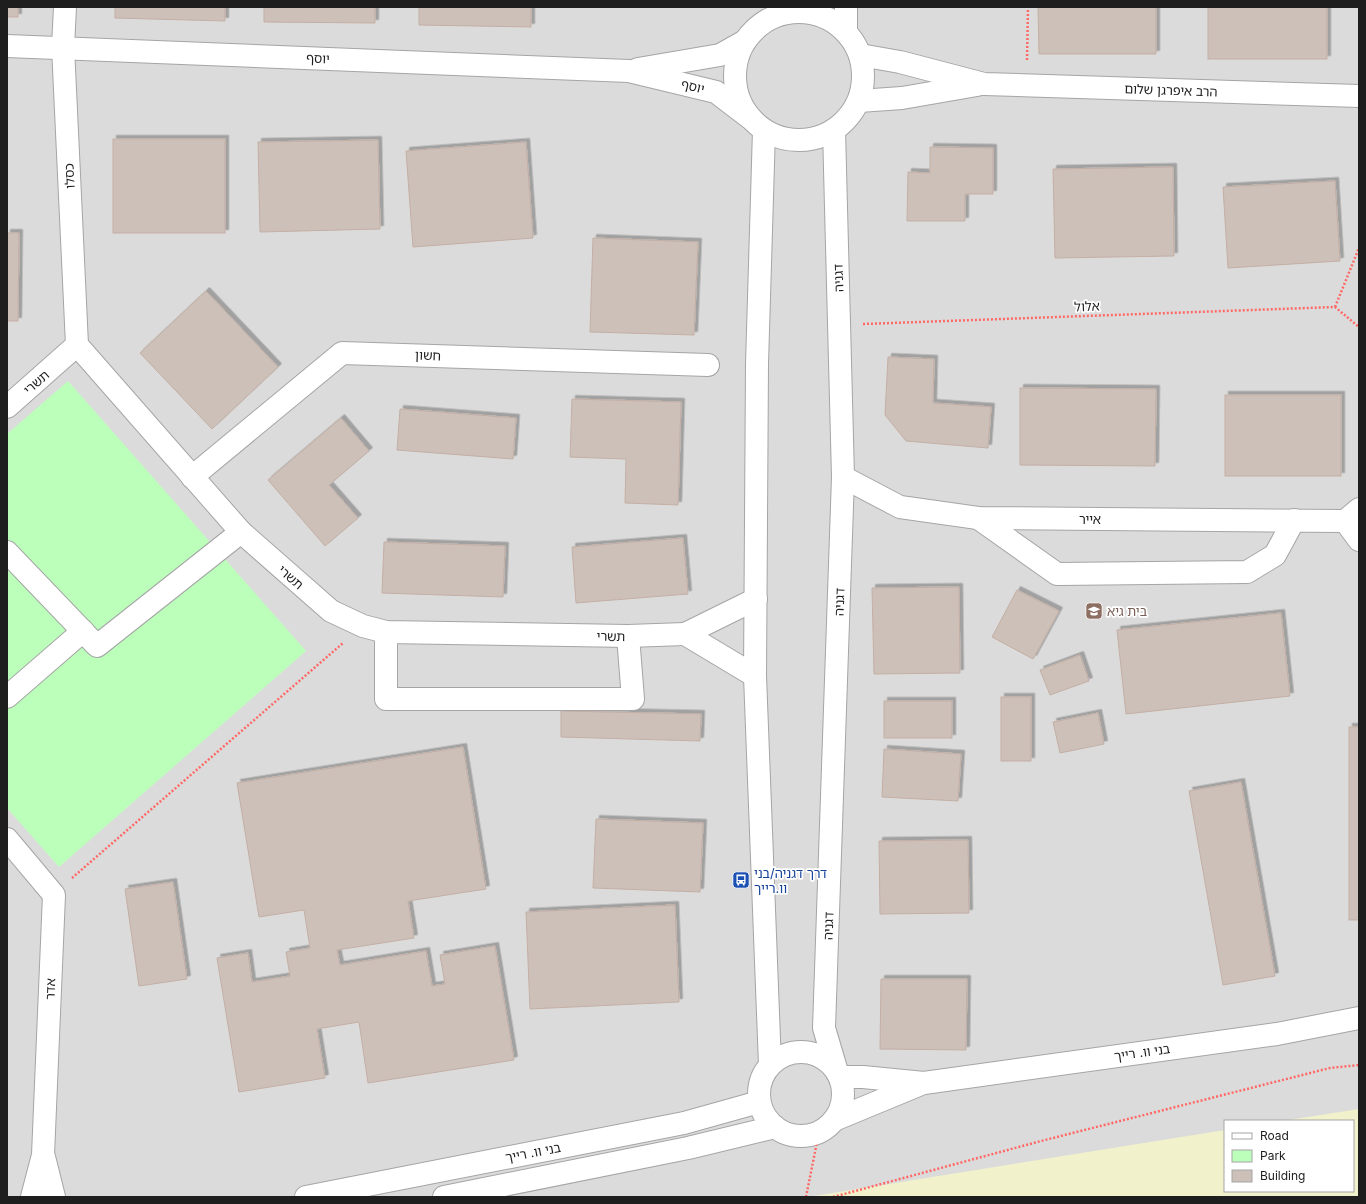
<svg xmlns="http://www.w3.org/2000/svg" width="1366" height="1204" viewBox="0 0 1366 1204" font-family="Inter,'Noto Sans Hebrew',sans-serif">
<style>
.residential{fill:#dcdbdb;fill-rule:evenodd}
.farmland{fill:#f1f1cc}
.park{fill:#bfb}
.building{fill:#ccc0b8;stroke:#c3afa4;filter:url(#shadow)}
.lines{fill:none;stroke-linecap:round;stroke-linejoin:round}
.minor-casing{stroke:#a5a5a5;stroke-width:24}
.path{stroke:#ff6865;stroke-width:2.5;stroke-dasharray:2 2;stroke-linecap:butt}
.minor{stroke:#fff;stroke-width:22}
.labels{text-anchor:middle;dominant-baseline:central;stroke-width:3.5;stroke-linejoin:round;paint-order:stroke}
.street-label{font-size:13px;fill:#1e1e1e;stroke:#fff}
.education-label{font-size:13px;fill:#785e54;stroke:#fff;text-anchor:start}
.transit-label{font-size:13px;fill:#164399;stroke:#fff;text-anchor:start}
</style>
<defs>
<filter id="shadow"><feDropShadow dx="3.5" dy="-3.5" stdDeviation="0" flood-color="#0004"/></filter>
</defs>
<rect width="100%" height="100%" fill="#f0ebe3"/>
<path class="residential" d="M7,7H1359V1197H7ZM1225,1121H1353V1191H1225Z"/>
<polygon class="farmland" points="1359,1109 1359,1197 808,1197 1225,1130 1225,1191 1353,1191 1353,1121 1282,1121"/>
<polygon class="park" points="68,381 306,651 59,867 7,808 7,434"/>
<g class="building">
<rect x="7" y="7" width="11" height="10"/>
<polygon points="115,7 225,7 225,21 115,18"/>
<polygon points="264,7 375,7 375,23 264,22"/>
<polygon points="419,7 531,7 531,27 419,25"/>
<polygon points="1038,7 1156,7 1156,54 1039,54"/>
<rect x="1208" y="7" width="119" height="52"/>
<rect x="113" y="139" width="112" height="94"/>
<polygon points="378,140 380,229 260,232 258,142"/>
<polygon points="526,142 533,238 413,247 406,151"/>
<polygon points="930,147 993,148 993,194 965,194 965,221 907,221 908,172 930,173"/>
<polygon points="1173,167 1174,256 1055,258 1053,169"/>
<polygon points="1335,181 1340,261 1228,268 1223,187"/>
<polygon points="7,233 19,233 18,321 7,321"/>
<polygon points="593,238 698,242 694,335 590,332"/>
<polygon points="206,291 278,367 212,429 140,353"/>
<polygon points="888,357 934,359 933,403 991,407 988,448 906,441 885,415"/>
<polygon points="1020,388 1156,389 1155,466 1020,465"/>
<rect x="1225" y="395" width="116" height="81"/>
<polygon points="572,399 681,402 678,505 625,503 626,459 570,457"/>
<polygon points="400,409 516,418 513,459 397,450"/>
<polygon points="341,418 369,451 329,485 358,518 325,546 268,480"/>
<polygon points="683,538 688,594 576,603 572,547"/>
<polygon points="384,542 505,546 503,597 382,593"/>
<polygon points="959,587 960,673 874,674 872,588"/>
<polygon points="1017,590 1059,611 1033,659 992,637"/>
<polygon points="1281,613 1290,696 1126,714 1117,630"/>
<polygon points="1080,655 1089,681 1050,695 1040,670"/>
<rect x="1001" y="697" width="30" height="64"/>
<rect x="884" y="701" width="68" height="37"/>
<polygon points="561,711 701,714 700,741 561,737"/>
<polygon points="1098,713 1104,744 1060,753 1053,722"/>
<rect x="1349" y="727" width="10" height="193"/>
<polygon points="463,747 486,889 408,901 414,938 337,950 340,965 426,951 432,986 445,984 440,955 495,946 514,1060 368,1083 359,1022 317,1029 325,1078 239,1092 217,958 248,953 252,982 290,976 286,952 310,948 304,910 259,917 237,783"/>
<polygon points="884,749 961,754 958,801 882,797"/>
<polygon points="1241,782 1275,976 1223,985 1189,791"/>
<polygon points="596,819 703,823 700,892 593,888"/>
<polygon points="968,840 969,913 880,914 879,841"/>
<polygon points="173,882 187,979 139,986 125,889"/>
<polygon points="675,905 679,1002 530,1009 526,912"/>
<polygon points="881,979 967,979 966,1050 880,1049"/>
</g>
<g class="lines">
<defs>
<g id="minor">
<polyline points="65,7 63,47 77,345"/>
<circle cx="799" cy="76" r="64"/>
<polyline points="846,32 846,7"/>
<polyline points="7,46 629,71 716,92 750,118"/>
<polyline points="860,55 900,62 984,84 1359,96"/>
<polyline points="638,69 720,55 745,41"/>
<polyline points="859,101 902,98 977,85"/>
<polyline points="764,130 757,364 755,676 770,1065"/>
<polyline points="834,130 843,477 824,1028 837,1072"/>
<polyline points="7,407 77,345 241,532 331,611 363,626 386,632 628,636 685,634"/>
<polyline points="192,477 342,353 708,365"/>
<polyline points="843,477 900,507 978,518 1345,521 1359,509"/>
<polyline points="978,518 1057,574 1247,572 1275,555 1294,520"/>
<polyline points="1345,521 1359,540"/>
<polyline points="7,552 97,646 241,532"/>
<polyline points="386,632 386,699 633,699 628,636"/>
<polyline points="755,676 685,634 756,599"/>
<polyline points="7,697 83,631"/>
<polyline points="7,839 54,895 43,1155 32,1197"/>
<circle cx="801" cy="1094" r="42"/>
<polyline points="840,1077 863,1077 924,1083 1277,1034 1359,1018"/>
<polyline points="834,1120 921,1084"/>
<polyline points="44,1157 54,1197"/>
<polyline points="306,1197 684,1123 759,1102"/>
<polyline points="444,1197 688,1148 775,1127"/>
</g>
</defs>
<use href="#minor" class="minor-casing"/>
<g class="path">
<polyline points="1027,60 1028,7"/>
<polyline points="1335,307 1359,248"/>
<polyline points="863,324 1335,307 1359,327"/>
<polyline points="72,878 343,643"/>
<polyline points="806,1197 818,1137"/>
<polyline points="833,1197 1041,1141 1330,1068 1359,1065"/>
</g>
<use href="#minor" class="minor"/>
</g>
<defs>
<symbol id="school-square" viewBox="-11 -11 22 22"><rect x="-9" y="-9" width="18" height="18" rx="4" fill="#8d6e63" stroke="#fff"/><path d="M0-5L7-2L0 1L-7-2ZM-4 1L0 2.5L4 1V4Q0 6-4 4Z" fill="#fff"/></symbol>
<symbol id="bus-square" viewBox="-11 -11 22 22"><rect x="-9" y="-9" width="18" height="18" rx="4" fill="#1a4fb4" stroke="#fff"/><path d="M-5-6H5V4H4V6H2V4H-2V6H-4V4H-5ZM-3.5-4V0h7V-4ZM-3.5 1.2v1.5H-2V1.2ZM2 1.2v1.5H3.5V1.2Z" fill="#fff"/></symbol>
</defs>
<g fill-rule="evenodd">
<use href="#school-square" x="1084" y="601" width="20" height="20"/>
<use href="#bus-square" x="731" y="870" width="20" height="20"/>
</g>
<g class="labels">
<g class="street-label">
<text transform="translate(318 58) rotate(2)">יוסף</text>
<text transform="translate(693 86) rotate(14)">יוסף</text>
<text transform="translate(1171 90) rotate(2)">הרב איפרגן שלום</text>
<text transform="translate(69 176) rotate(-93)">כסלו</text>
<text transform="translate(838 278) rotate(-92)">דגניה</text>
<text transform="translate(1087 306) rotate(-2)">אלול</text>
<text transform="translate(428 355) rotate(2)">חשון</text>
<text transform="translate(36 382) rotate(-41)">תשרי</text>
<text x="1090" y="519">אייר</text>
<text transform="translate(291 577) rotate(41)">תשרי</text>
<text transform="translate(839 602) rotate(-88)">דגניה</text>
<text transform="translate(611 636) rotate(1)">תשרי</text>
<text transform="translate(828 926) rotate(-88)">דגניה</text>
<text transform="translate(50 989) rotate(-88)">אדר</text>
<text transform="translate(1142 1052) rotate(-8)">בני וו. רייך</text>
<text transform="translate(533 1152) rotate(-11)">בני וו. רייך</text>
</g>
<g class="education-label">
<text x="1107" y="611">בית גיא</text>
</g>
<g class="transit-label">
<text x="754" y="873">דרך דגניה/בני<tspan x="754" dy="15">וו.רייך</tspan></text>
</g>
</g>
<rect width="1366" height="1204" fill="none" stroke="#1e1e1e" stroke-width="16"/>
<rect x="1224" y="1120" width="130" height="72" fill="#ffffff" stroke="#a5a5a5"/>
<rect x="1232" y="1133" width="20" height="6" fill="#ffffff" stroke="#a5a5a5"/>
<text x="1260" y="1140" font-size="12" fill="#1e1e1e">Road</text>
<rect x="1232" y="1150" width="20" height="12" fill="#bbffbb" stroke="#a5a5a5"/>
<text x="1260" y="1160" font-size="12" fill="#1e1e1e">Park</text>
<rect x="1232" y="1170" width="20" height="12" fill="#ccc0b8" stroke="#a5a5a5"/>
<text x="1260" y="1180" font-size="12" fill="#1e1e1e">Building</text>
</svg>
